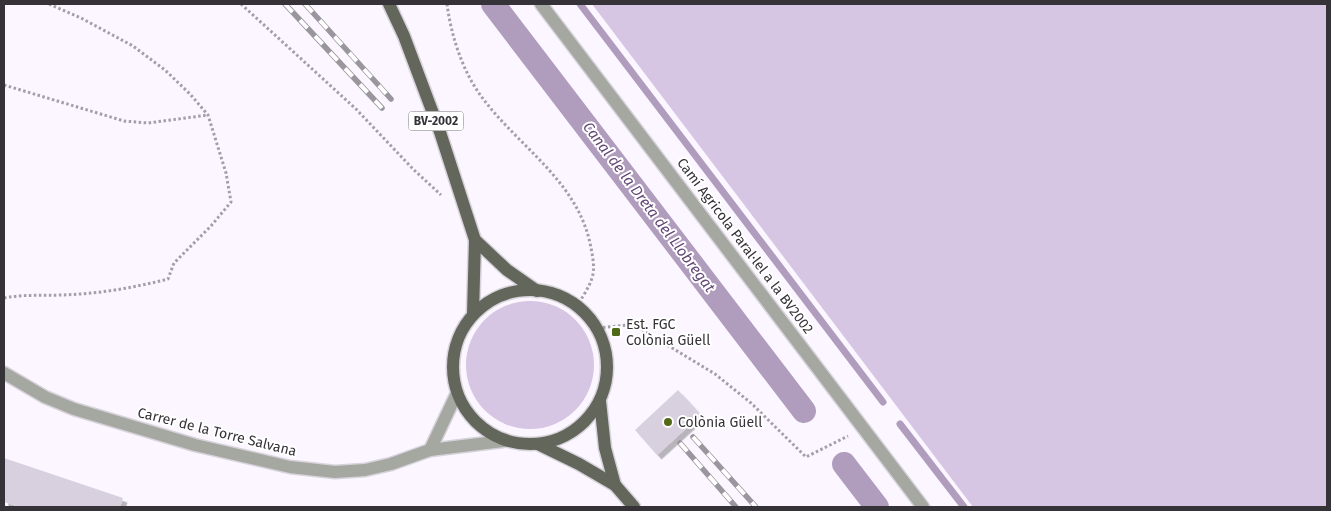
<svg xmlns="http://www.w3.org/2000/svg" width="1331" height="511" viewBox="0 0 1331 511" font-family="'Fira Sans',sans-serif">
<style>
.green{fill:#d7c5e4}
.lines{fill:none;stroke-linecap:round;stroke-linejoin:round}
.stream{stroke:#b09dbe;stroke-width:7}
.canal{stroke:#b09dbe;stroke-width:24}
.building{fill:#d8d0de;filter:url(#shadow)}
.minor-casing{stroke:#d8d3db;stroke-width:15}
.primary-casing{stroke:#d8d3db;stroke-width:15}
.path{stroke:#a39fa6;stroke-width:3;stroke-dasharray:2.5 2.5;stroke-linecap:butt}
.minor{stroke:#a5a8a1;stroke-width:12}
.primary{stroke:#62665b;stroke-width:12}
.rail-casing{stroke:#9a969d;stroke-width:5.5}
.rail{stroke:#fff;stroke-width:4;stroke-dasharray:11;stroke-linecap:butt}
.poi-dot{fill:#526918;stroke:#fff;stroke-width:2}
.labels{text-anchor:middle;dominant-baseline:central;stroke-width:4;stroke-linejoin:round;paint-order:stroke}
.shield{fill:#fff;stroke:#727074;stroke-width:1}
.shield-label{font-size:12px;font-weight:bold;fill:#363338}
.street-label{font-size:14px;fill:#363338;stroke:#fff}
.poi-label{font-size:14px;fill:#363338;stroke:#fff;text-anchor:start}
.water-label{font-size:15px;font-style:italic;fill:#644877;stroke:#fff}
</style>
<defs>
<filter id="shadow"><feDropShadow dx="4.5" dy="4.5" stdDeviation="0" flood-color="#0004"/></filter>
</defs>
<rect width="100%" height="100%" fill="#fbf6ff"/>
<g class="green">
<polygon points="592,4 1327,4 1327,507 973,507"/>
<circle cx="530" cy="365" r="64"/>
</g>
<g class="lines">
<g class="stream">
<polyline points="580,4 883,402"/>
<polyline points="900,424 964,507"/>
</g>
<g class="canal">
<polyline points="493,4 804,411"/>
<polyline points="844,464 877,507"/>
</g>
</g>
<g class="building">
<polygon points="678,390 701,415 657,455 635,430"/>
<polygon points="4,458 123,498 120,507 19,507 4,502"/>
</g>
<g class="lines">
<defs>
<g id="minor">
<polyline points="541,4 923,507"/>
<polyline points="4,373 45,397 74,409 195,445 290,467 335,472 365,470 391,464 430,450 503,441"/>
<polyline points="430,450 457,393"/>
</g>
<g id="primary">
<polyline points="389,4 404,36 440,132 475,240 473,314"/>
<polyline points="475,240 507,270 537,291"/>
<circle cx="530" cy="367" r="77"/>
<polyline points="600,401 605,448 615,485"/>
<polyline points="538,444 579,464 615,485 634,507"/>
</g>
</defs>
<use href="#minor" class="minor-casing"/>
<use href="#primary" class="primary-casing"/>
<g class="path">
<polyline points="241,4 356,109 413,169 441,195"/>
<path d="M447,4C451,35 462,70 481,96C518,147 579,181 591,248C593,258 595,269 592,278C589,288 582,297 578,305"/>
<polyline points="4,85 124,121 148,123 208,115"/>
<path d="M4,298C23,294 42,296 61,295C97,294 133,288 168,279L174,263L211,226L231,202L226,173L208,115L190,94L165,70L133,46L81,18L49,4"/>
<polyline points="598,328 627,325 636,326 715,374 751,403 806,457 848,436"/>
</g>
<use href="#minor" class="minor"/>
<use href="#primary" class="primary"/>
<defs>
<g id="rail">
<polyline points="285,4 382,108"/>
<polyline points="305,4 391,99"/>
<polyline points="693,437 756,507"/>
<polyline points="680,443 736,507"/>
</g>
</defs>
<use href="#rail" class="rail-casing"/>
<use href="#rail" class="rail"/>
</g>
<g class="poi-dot">
<rect x="611" y="327" width="10" height="10" rx="2.5"/>
<circle cx="668" cy="422" r="5"/>
</g>
<g class="labels">
<rect class="shield" x="408.5" y="111.5" width="55" height="19" rx="4"/>
<g class="shield-label">
<text x="436" y="121">BV-2002</text>
</g>
<g class="street-label">
<text transform="translate(745 246) rotate(53)">Camí Agricola Paral·lel a la BV2002</text>
<text transform="translate(217 432) rotate(14)">Carrer de la Torre Salvana</text>
</g>
<g class="poi-label">
<text x="626" y="324">Est. FGC<tspan x="626" dy="16">Colònia Güell</tspan></text>
<text x="678" y="422">Colònia Güell</text>
</g>
<g class="water-label">
<text transform="translate(649 207) rotate(53)">Canal de la Dreta del Llobregat</text>
</g>
</g>
<rect width="1331" height="511" fill="none" stroke="#363338" stroke-width="10"/>
</svg>
